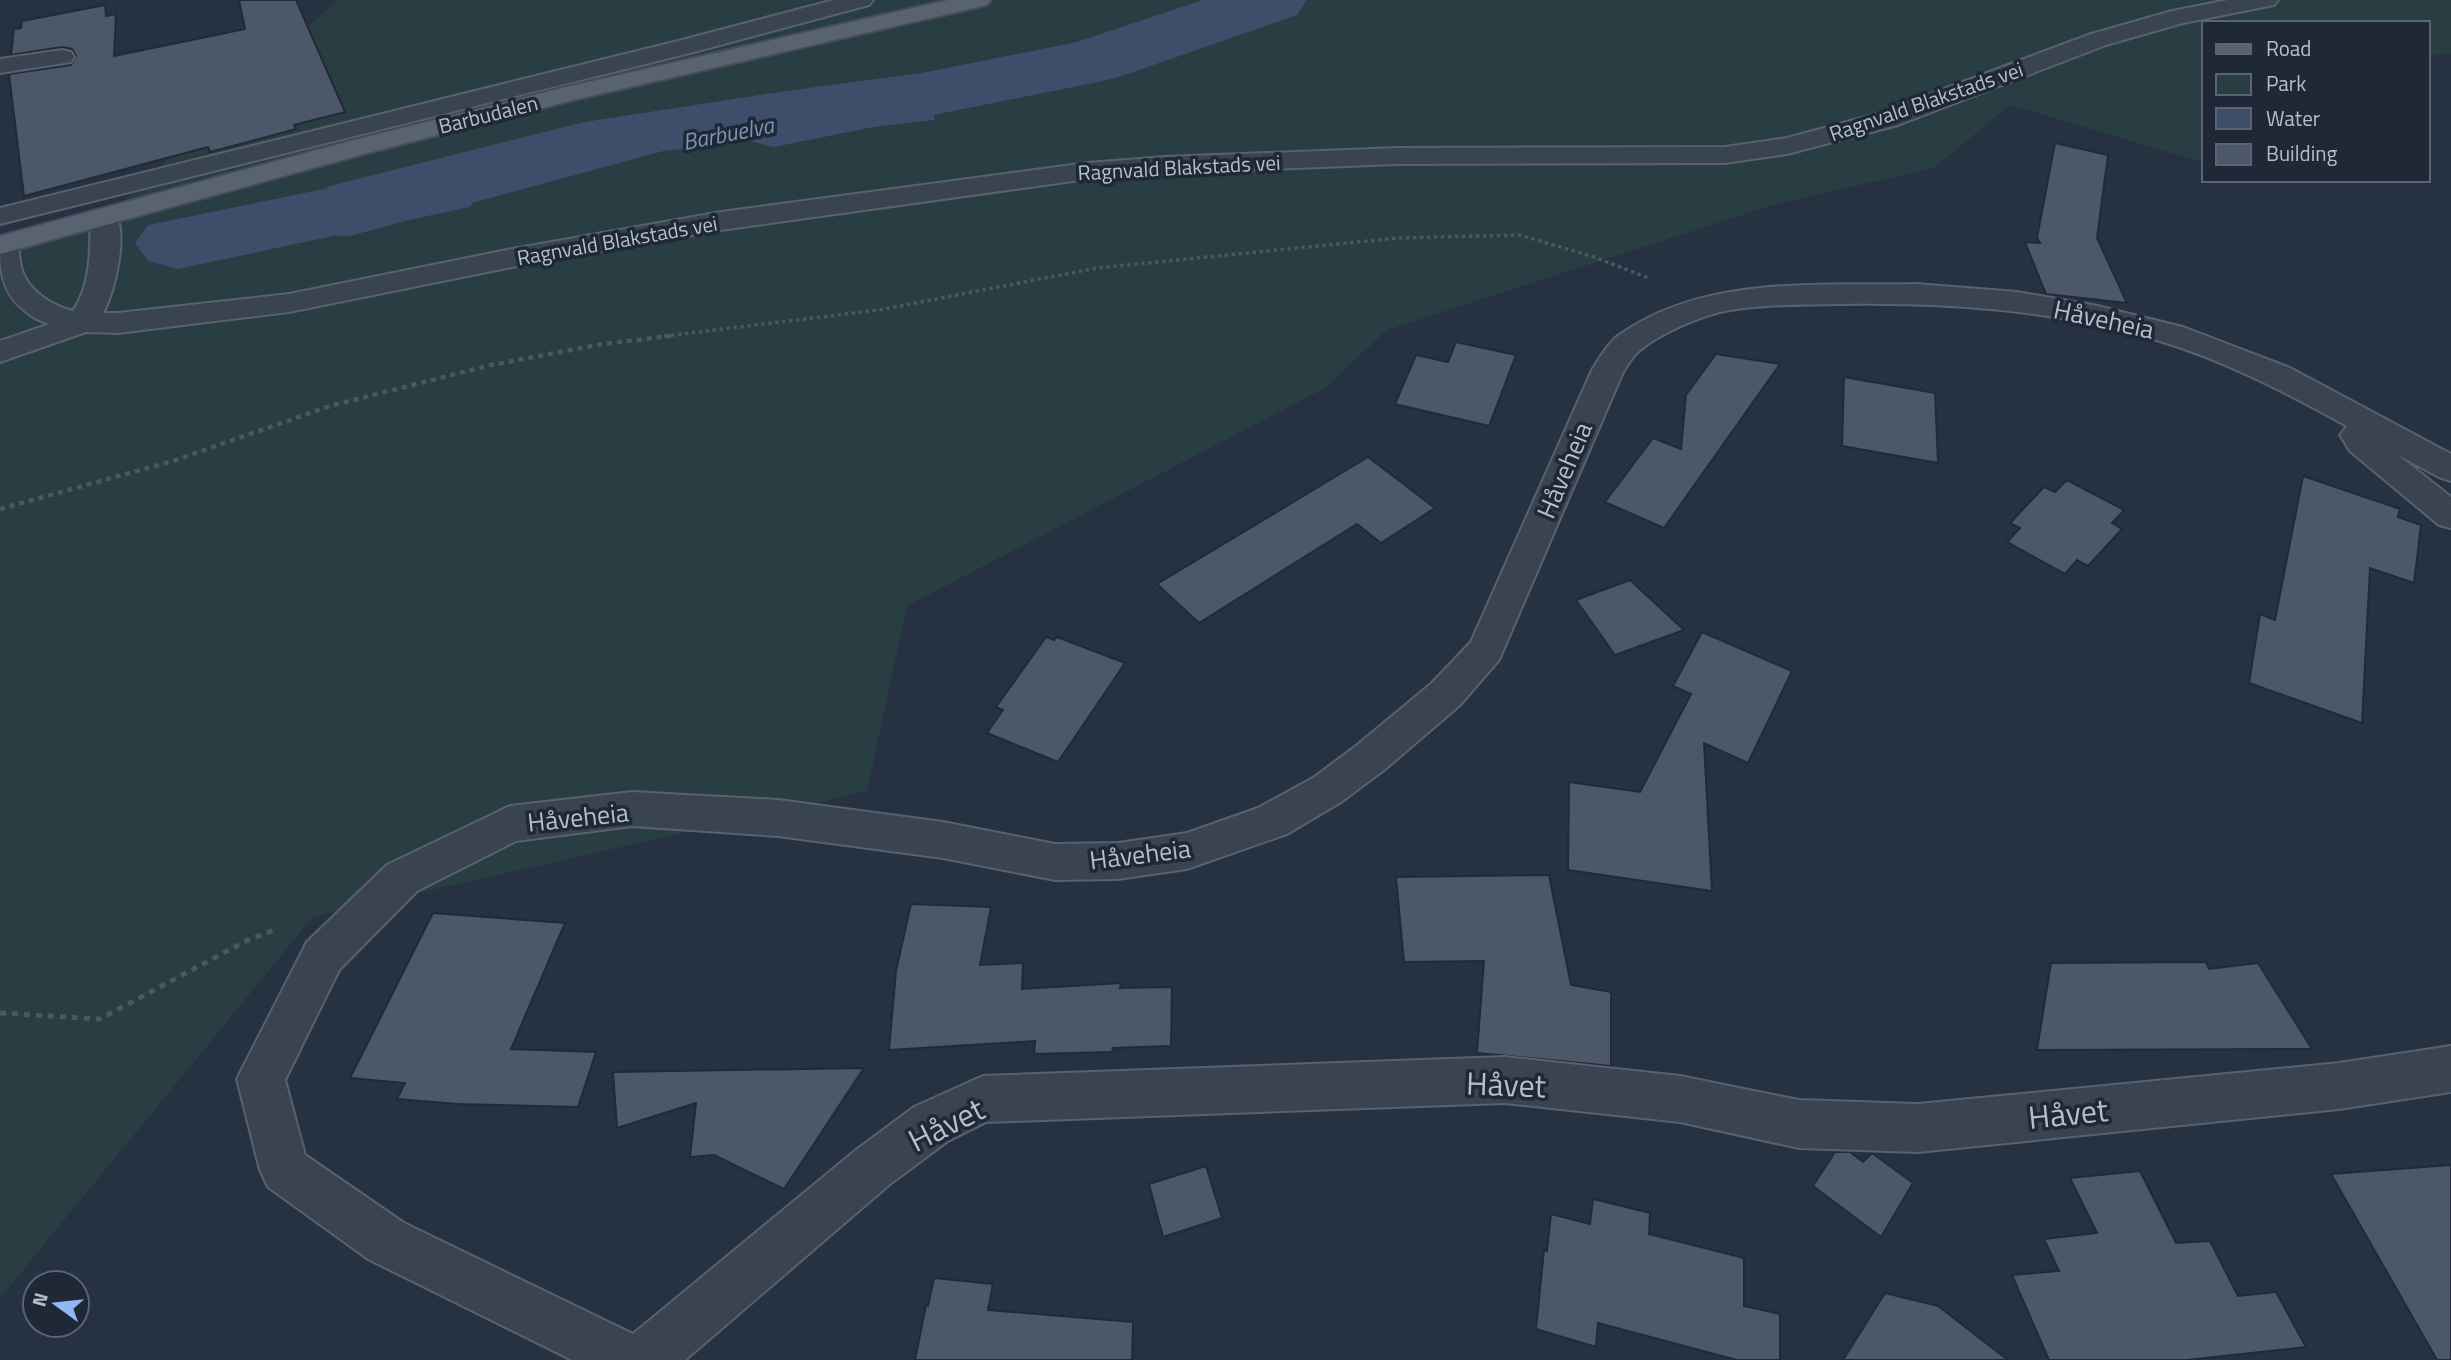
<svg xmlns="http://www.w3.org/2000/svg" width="2451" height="1360" viewBox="0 0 2451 1360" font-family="'Titillium Web',sans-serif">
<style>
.green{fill:#283e42;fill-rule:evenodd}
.water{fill:#3c4e69}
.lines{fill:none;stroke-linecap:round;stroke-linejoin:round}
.river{fill:#3c4e69;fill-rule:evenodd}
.building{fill:#4c5869;stroke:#212a38;stroke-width:2}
.minor-casing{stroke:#58616e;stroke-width:4}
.major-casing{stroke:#444c5a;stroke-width:4}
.path-far2{stroke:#465b5e;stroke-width:3.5;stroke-dasharray:3.5 3.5;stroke-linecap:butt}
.path-far1{stroke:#465b5e;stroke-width:4.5;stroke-dasharray:5 5;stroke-linecap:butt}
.path{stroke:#465b5e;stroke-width:5;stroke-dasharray:6 6;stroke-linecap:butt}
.minor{fill:#3a4350;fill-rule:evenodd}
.major{fill:#596270;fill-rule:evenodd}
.labels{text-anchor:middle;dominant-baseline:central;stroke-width:7;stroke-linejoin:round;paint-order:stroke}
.far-street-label{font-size:21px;fill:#b7becb;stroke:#1f2836}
.far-water-label{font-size:23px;font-style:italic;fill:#7f94b2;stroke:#1f2836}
.street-label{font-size:26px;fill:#b7becb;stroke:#1f2836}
.near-street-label{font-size:32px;fill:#b7becb;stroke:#1f2836}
</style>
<rect width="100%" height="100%" fill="#263141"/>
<path class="green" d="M337,0H2451V54L2428,55V23H2204V163L2010,105L1934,168L1773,205L1387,330L1325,388L907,606L867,791L313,917L0,1298V243L110,213ZM779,92L934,120L664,151L350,236L292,234L295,226L283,219L329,186L584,122Z"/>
<polygon class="water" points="913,74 927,94 935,120 664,151 350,236 292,235 295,226 282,219 329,186 584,122 779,92"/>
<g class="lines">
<g class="river">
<polygon points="1203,0 1307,0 1297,15 1119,77 1093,83 774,147 747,140 735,124 747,108 1077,42"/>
<polygon points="441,165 470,173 482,190 470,207 178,269 148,261 135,243 148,225"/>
</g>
</g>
<g class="building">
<polygon points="239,0 296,0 345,112 294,125 296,129 210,152 208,147 24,196 9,74 71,65 76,56 72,49 62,47 11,55 14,29 21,28 22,21 105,5 106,16 116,14 114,56 245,29"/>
<polygon points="2055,143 2108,155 2097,238 2127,303 2046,294 2025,242 2040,243 2037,238"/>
<polygon points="1456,342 1516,355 1489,426 1395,404 1416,355 1448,362"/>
<polygon points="1716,354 1780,364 1664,528 1605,502 1653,438 1681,449 1686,395"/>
<polygon points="1844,377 1935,393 1938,463 1842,446"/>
<polygon points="1368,457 1435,508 1381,543 1357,524 1199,623 1157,584"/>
<polygon points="2303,476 2400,509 2398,517 2421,525 2414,583 2370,568 2362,723 2249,683 2260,614 2275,620"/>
<polygon points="2067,480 2124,510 2112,523 2122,529 2088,566 2077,560 2065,574 2007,542 2020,528 2010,523 2044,487 2055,492"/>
<polygon points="1630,580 1684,630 1615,655 1576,600"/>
<polygon points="1702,632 1792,671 1748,763 1704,743 1712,891 1568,870 1569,782 1640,792 1691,694 1673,686"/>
<polygon points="1046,637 1054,640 1057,637 1125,663 1058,762 987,733 1003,710 996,707"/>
<polygon points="1549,875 1571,985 1611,992 1611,1066 1477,1053 1484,961 1404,962 1396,877"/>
<polygon points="911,904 991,907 980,965 1023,963 1022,989 1121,983 1120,988 1172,987 1171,1046 1113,1048 1112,1052 1034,1054 1035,1041 889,1050 896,971"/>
<polygon points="433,913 565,923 511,1049 596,1052 578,1107 458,1104 397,1099 405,1083 350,1078"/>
<polygon points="2206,962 2209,969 2258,963 2312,1049 2037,1050 2051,963"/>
<polygon points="864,1068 784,1189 714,1155 690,1157 696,1103 617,1128 613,1072"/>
<polygon points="1835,1152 1850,1152 1863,1162 1872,1153 1913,1183 1881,1237 1813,1186"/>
<polygon points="2451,1165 2451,1360 2437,1360 2331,1174"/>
<polygon points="1206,1166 1222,1218 1163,1237 1149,1184"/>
<polygon points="2140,1171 2176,1243 2210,1241 2238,1296 2276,1292 2306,1347 2187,1360 2049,1360 2012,1275 2059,1271 2044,1239 2097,1233 2070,1178"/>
<polygon points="1593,1199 1650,1213 1649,1234 1744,1258 1744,1306 1780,1314 1780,1360 1737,1360 1598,1323 1596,1347 1536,1329 1544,1250 1547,1251 1551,1214 1590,1224"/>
<polygon points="934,1278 993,1284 988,1310 1133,1322 1132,1360 915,1360 926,1305 928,1306"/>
<polygon points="1885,1293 1938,1306 2008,1360 1843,1360"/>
</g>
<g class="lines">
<defs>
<g id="minor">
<polygon points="834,0 873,0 869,5 694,52 0,224 0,208 678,41"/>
<path d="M2228,0H2278L2274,5L2183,23L2106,45L1898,125L1787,154L1725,163L1398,164L1165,173L1087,179L721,230L507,268L289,312L118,333L86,332L0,362V341L50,324C40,322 33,317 25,311C0,291 0,270 0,236L14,238C21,248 18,259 22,270C28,291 53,306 73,311C91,285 91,247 90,217L94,211L104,209L114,211C129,232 115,291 103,313H118L289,294L507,250L721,212L1087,163L1165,157L1398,148L1725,147L1787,138L1880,113L2088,35L2172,11Z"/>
<polygon points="62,50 71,52 74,57 71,62 0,73 0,59"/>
<path d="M1916,284L2017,292L2093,305L2183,327L2290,368L2451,454V481L2439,477L2398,455L2451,497V528L2439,525L2350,451L2340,435L2347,426C2287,393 2226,361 2160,341C2054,309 1945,302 1836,304C1798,305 1757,304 1720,312C1696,318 1657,335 1639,351C1632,356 1628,365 1623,372L1499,660L1460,705L1384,770L1341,802L1287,834L1187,869L1118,879L1055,880L943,858L778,836L632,826L516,841L417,891L339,970L285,1080L305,1155L404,1223L633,1334L856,1150L914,1107L983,1076L1505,1057L1680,1076L1799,1100L1918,1104L2339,1063L2451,1046V1092L2339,1109L1918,1152L1799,1148L1680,1122L1505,1103L986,1122L948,1141L890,1184L685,1360H572L368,1259L268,1187L260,1170L237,1079L307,942L387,865L510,806L632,792L778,800L943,822L1055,844L1118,843L1187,833L1258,808L1313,778L1356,746L1432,683L1471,642L1592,370C1599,359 1608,343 1618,336C1703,275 1817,286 1916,284Z"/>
</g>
<polygon id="major" points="948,0 991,0 987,5 979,7 578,99 368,153 0,254 0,236 350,141 566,87"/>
</defs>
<use href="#minor" class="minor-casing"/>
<use href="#major" class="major-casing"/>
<polyline class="path-far2" points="657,337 879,310 1097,268 1398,238 1520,235 1597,258 1651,279"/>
<polyline class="path-far1" points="0,509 173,461 330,406 491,365 603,344 671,336"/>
<polyline class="path" points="0,1013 100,1019 246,941 274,930"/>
<use href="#minor" class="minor"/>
<use href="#major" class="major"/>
</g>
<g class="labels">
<g class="far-street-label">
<text transform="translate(1926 101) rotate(-19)">Ragnvald Blakstads vei</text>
<text transform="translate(488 114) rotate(-14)">Barbudalen</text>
<text transform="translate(1179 167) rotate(-3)">Ragnvald Blakstads vei</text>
<text transform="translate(617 240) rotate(-10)">Ragnvald Blakstads vei</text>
</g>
<g class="far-water-label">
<text transform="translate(728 133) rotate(-11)">Barbuelva</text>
</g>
<g class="street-label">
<text transform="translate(2104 319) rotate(12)">Håveheia</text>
<text transform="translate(1564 470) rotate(-67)">Håveheia</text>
<text transform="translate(578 817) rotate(-6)">Håveheia</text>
<text transform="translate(1140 854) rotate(-7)">Håveheia</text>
</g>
<g class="near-street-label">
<text transform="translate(1506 1084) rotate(2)">Håvet</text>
<text transform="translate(2068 1113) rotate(-6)">Håvet</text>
<text transform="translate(946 1124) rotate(-27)">Håvet</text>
</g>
</g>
<rect x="2202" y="21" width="228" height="161" fill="#1f2836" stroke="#5c6472" stroke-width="2"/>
<rect x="2216" y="44" width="35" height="10" fill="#596270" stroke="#5c6472" stroke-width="2"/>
<text x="2266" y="56" font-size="21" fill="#b7becb">Road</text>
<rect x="2216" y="74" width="35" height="21" fill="#283e42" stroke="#5c6472" stroke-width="2"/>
<text x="2266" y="91" font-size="21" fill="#b7becb">Park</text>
<rect x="2216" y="108" width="35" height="21" fill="#3c4e69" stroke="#5c6472" stroke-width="2"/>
<text x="2266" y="126" font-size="21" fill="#b7becb">Water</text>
<rect x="2216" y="144" width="35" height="21" fill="#4c5869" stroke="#5c6472" stroke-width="2"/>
<text x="2266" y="161" font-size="21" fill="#b7becb">Building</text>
<g transform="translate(56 1304) rotate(285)"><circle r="33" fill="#1f2836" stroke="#5c6472" stroke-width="2"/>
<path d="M0-5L12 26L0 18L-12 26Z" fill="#90b7f6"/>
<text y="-10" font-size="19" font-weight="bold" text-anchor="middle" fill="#b7becb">N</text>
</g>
</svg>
